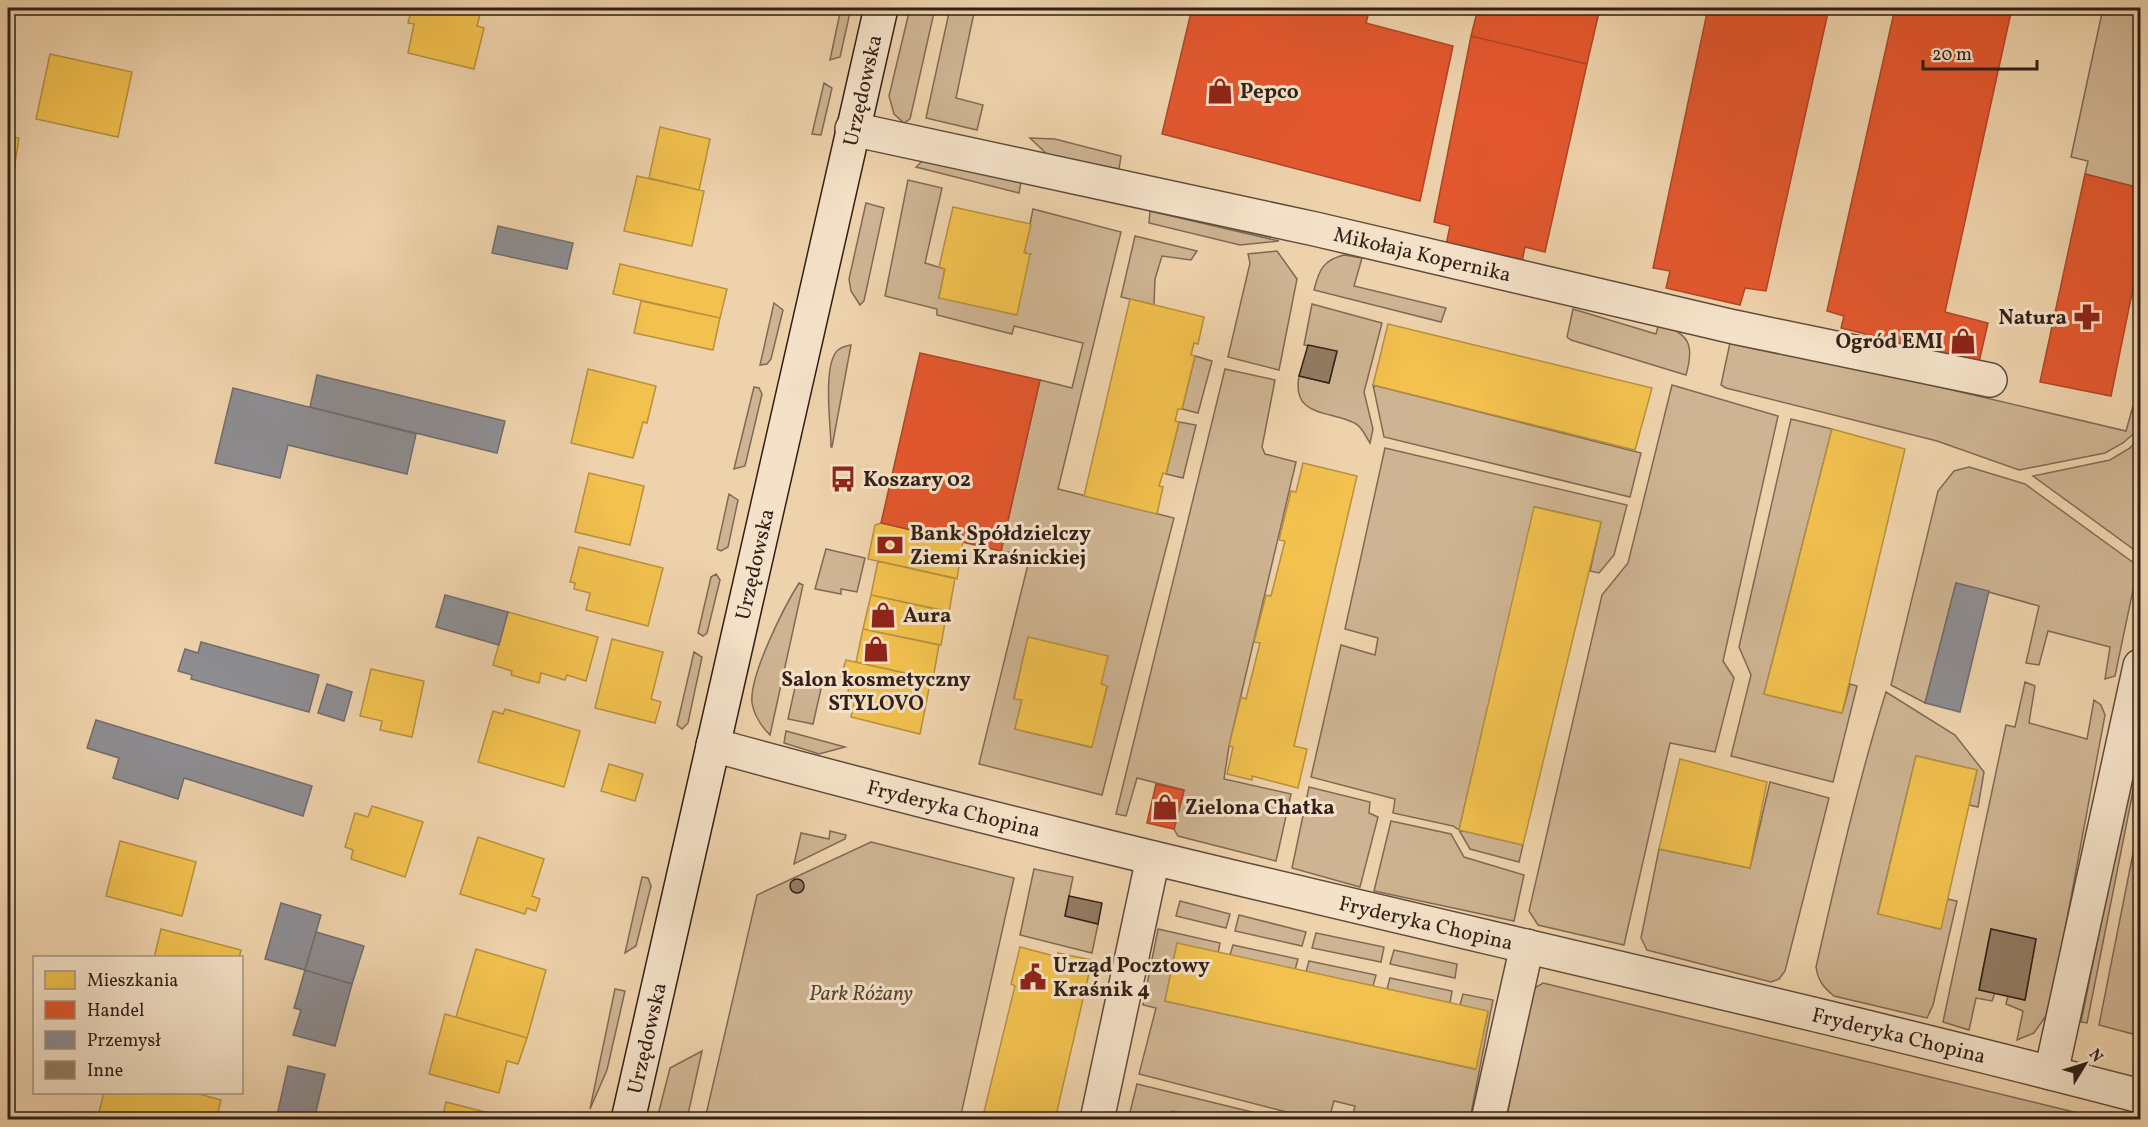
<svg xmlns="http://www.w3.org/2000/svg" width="2148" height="1127" font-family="Vollkorn,serif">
<rect width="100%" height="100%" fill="#eed2ab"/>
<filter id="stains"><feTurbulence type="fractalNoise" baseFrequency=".00333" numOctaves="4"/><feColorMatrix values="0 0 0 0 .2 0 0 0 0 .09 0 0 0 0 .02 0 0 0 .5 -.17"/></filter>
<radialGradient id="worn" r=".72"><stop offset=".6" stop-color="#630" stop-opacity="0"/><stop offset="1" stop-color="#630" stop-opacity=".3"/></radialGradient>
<!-- green -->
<path fill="#ceb492" stroke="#806a55" stroke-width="1.5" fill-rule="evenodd" d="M841,8H851L840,57L830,60Z
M910,8H935L910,119L904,123L894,114L889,96Z
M950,8H975L956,98L983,105L977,130L926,118Z
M2103,8H2140V188L2085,174L2088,161L2071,157Z
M824,83L832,88L821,135L812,134Z
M1030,138L1055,139L1121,156L1119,169L1048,155Z
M923,160L1021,182L1019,193L916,167Z
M908,180L942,188L925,263L945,269L939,298L1030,254L1024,253L1033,209L1121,232L1058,489L1174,518L1102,795L979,764L1030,556L1001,551L1040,380L1072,388L1083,343L1014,326L1012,334L937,315V309L885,296ZM1028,638L1107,687L1091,747L1015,729L1022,700L1014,698Z
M866,203L884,208L864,301L860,305L851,291L849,279Z
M1150,211L1279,241L1240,245L1149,223Z
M1135,236L1197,251L1191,260L1162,256L1155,279L1154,305L1121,297Z
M1277,251L1297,279L1279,370L1228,357L1250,263L1248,254Z
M1344,255L1362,258L1354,286L1446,308L1441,322L1314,290C1319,270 1323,260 1344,255Z
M774,303L783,310L771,359L767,364L760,365Z
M1312,304L1382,323L1364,392L1373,429L1370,443C1366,437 1362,427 1356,424C1333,410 1291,419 1299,376L1329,383L1337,352L1304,345Z
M1573,309L1656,334L1659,323C1689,334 1695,344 1686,375L1571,340L1567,337Z
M1731,338L2126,431L2133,406L2140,408V428L2123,443L2105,453L2019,470L1937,441L1726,388L1721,385Z
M851,345L832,447H831C831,427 822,364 838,350C841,347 846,346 851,345Z
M1195,356L1212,361L1198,413L1182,409Z
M1225,369L1275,380L1262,447L1265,454L1296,462L1229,746L1224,779L1291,794L1276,861L1178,836L1174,829L1184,790L1137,778L1126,816L1116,814Z
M1373,385L1641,453L1630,497L1384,437Z
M1672,385L1778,416L1723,661L1734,678L1715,752L1670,743L1624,945L1538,925L1529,911L1602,595L1628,563Z
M754,387L759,388L762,394L745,466L734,469Z
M1791,419L1832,429L1764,694L1842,713L1850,684L1857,686L1833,782L1731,756L1751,675L1739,647Z
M1179,422L1196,425L1183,478L1166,474Z
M2140,437V554L2033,476L2110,460L2130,448Z
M1385,448L1627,505L1614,555L1599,573L1590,571L1601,522L1535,507L1459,830L1523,845L1519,862L1470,849L1459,830L1453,826L1393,813L1395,799L1311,777L1341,645L1375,655L1378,638L1345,629Z
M1969,467L2025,484L2138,566L2115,676L2105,679L2110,647L2048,631L2039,665L2026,663L2039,606L1956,583L1925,703L1891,685L1938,491L1954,471Z
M729,494L738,500L728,547L721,551L717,549Z
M826,549L865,558L857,592L841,589V594L815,589Z
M716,574L720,580L707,633L703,636L698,633L711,577Z
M799,583L803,585L770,735C762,727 754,715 752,703C749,676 784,607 799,583Z
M694,652L702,657L688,723L682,729L677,725Z
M2025,682L2035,686L2029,723L2087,739L2094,700L2101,705L2105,715L2050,1010L2034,1033L2017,1040L2023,1011L2006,1004L2008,996L2025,1000L2036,939L1991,929L1979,989L1995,993L1992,1001L1976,998L1969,1030L1943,1022L2006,725L2015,727Z
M796,683L821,689L813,724L788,719Z
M1886,692L1955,735L1984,772L1978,807L1969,805L1977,770L1916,756L1878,913L1940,929L1947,899L1957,901L1933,1005L1927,1018L1834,996C1824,988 1818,981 1816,967C1837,875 1858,782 1886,692Z
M2140,730V756L2087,1023L2081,1022Z
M786,731L845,747L819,754L784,743Z
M1770,782L1829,798L1785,971L1779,979L1771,982L1647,950L1641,938L1659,849L1750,868Z
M1309,787L1370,802L1369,813L1378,817L1360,887L1292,868Z
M2140,818V1036L2099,1025Z
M1391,821L1451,834L1464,857L1524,875L1514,921L1374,891Z
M830,831L846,835L845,839L794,864L801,833L829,839Z
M871,842L1014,878L960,1119H705L757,895Z
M1034,869L1073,877L1065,916L1098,924L1092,953L1020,935Z
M642,877L648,878L651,886L636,946L625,953Z
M1180,901L1230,914L1226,928L1176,916Z
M1239,915L1306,932L1302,946L1235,931Z
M1158,929L1220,943L1218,953L1177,944L1165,1001L1475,1069L1488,1012L1460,1005L1463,994L1493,1000L1470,1119H1352L1355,1106L1334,1101L1329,1119H1314L1139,1074L1156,1008L1143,1005Z
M1316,933L1384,947L1381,962L1312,948Z
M1233,945L1298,959L1295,970L1230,955Z
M1394,950L1457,964L1455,978L1390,964Z
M1309,961L1376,975L1373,986L1306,972Z
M1390,978L1452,991L1450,1003L1387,989Z
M1543,983L2103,1119L1506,1120L1533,989Z
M615,989L625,991L607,1070L590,1109Z
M702,1051L687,1119H657L670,1068Z
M1137,1084L1256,1113L1261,1119H1204L1172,1111L1170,1119L1128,1120Z"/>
<!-- homes -->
<path fill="#f2c14e" stroke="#b8903e" stroke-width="1.5" d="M412,8H468L481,11L477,26L484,28L474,69L408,53L414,24L408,23Z
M50,54L132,72L118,137L36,119Z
M660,127L710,139L699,190L649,178Z
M8,136L19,138L12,183L8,182Z
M637,176L704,191L692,246L624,231Z
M953,207L1031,224L1024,253L1030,254L1017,315L939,298L945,269L939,267Z
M620,264L727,289L720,318L613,294Z
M1130,299L1204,317L1198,344L1194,343L1191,355L1195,356L1182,409H1178L1175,421L1179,422L1166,474L1163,473L1159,486L1163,487L1157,514L1084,496Z
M641,301L720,318L713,350L634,333Z
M1388,324L1652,388L1635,450L1373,385Z
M588,369L656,386L647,423L643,422L633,458L571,443Z
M1832,429L1905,449L1842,713L1764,694Z
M1303,463L1357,476L1294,746L1307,749L1298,788L1252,776V780L1227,774L1233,747L1229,746L1241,697L1246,699L1260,643L1254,642L1266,595L1271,596L1285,541L1279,540L1291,491L1296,492Z
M589,473L644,486L630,545L575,532Z
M1534,507L1601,522L1523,845L1459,830Z
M881,523L963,541L957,579L868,559L875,525Z
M579,547L663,568L648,626L586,610L590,593L574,589L575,583L570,582Z
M878,561L955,578L949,612L871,595Z
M871,595L947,611L941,645L863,629Z
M508,612L598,637L586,681L567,675L565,680L541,673L539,683L511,675L512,671L493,665Z
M863,629L939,645L933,679L856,662Z
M1028,637L1108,656L1101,684L1107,686L1092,747L1015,729L1022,700L1014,699Z
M612,639L663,652L651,699L661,702L655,723L595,708Z
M846,660L931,679L920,734L851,717L855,699L847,696L851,679L841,677Z
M371,669L424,681L412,737L380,730L382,721L360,716Z
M505,709L580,731L564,787L478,762L493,711L503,714Z
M1916,756L1977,770L1941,929L1878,914Z
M1680,759L1767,782L1750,868L1659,849Z
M609,764L643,774L635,801L601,791Z
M372,806L423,822L405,877L351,859L353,850L345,847L355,813L368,817Z
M478,837L544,859L532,896L540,899L536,911L527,908L525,914L460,894Z
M120,841L196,862L182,916L106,896Z
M161,929L241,950L239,958H154Z
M1177,943L1488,1011L1476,1069L1165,1001Z
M1020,947L1058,957V953L1092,960L1055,1120H982L1015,986L1011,984Z
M476,949L546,970L527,1038L456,1017Z
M445,1014L527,1038L518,1064L507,1061L499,1093L429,1074Z
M104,1092H192L221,1100L216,1120H97Z
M446,1102L505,1117L504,1120H442Z
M1172,1111L1204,1120H1170Z"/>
<!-- shops -->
<path fill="#e4572e" stroke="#ae4627" stroke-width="1.5" d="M1192,8H1370L1366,23L1453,46L1420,201L1162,134Z
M1478,8H1600L1587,64L1471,36Z
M1708,8H1829L1766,291L1745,288L1740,305L1666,288L1670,271L1653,268Z
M1895,8H2012L1945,312L1988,323L1979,362L1841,328L1844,316L1827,311Z
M1471,36L1587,64L1545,252L1525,247L1522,262L1446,245L1450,226L1434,222Z
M2085,174L2140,188V254L2111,396L2040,382Z
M920,353L1040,380L1001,551L881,523Z
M1156,784L1184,790L1174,829L1147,823Z"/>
<!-- industry -->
<path fill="#8d8d92" stroke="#716c6d" stroke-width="1.5" d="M498,226L573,243L567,269L492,253Z
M317,375L505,421L497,453L310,407Z
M233,388L416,434L407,474L288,445L280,478L215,463Z
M1956,583L1989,591L1960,712L1925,703Z
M445,595L508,612L499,645L436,627Z
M201,642L319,675L309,712L191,679L192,675L178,671L185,649L198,653Z
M327,684L352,692L344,721L318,713Z
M96,720L312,786L303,816L184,778L178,799L113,778L119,758L87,748Z
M281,903L321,915L305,970L265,959Z
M316,932L364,946L352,984L305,970Z
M305,970L352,984L335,1046L293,1035L301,1010L294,1008Z
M288,1066L325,1074L314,1120H276Z"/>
<!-- building -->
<path fill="#937c64" stroke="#311f18" stroke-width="1.5" d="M1308,345L1337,351L1329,383L1299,376Z
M790 886a7 7 0 1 1 14 0a7 7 0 1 1-14 0Z
M1069,896L1102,903L1098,924L1065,916Z
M1991,929L2036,939L2025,1000L1979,990Z"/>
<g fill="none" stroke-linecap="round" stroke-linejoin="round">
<!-- street casing -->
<g stroke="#604c3d" stroke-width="36">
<g id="street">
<path id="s1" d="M852,129L1315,229L1734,327L1990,380"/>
<path id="s2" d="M713,745C1186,875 1666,972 2140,1096"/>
<path d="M2051,1073L2140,666"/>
<path d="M1097,1120L1153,858"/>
<path d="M1488,1120L1527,946"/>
</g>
</g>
<!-- secondary casing -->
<g stroke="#311f18" stroke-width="36">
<g id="secondary">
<path id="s3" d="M628,1120L881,8"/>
</g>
</g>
<!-- street -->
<use href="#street" stroke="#f4e2c8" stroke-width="33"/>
<!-- secondary -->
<use href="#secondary" stroke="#f4e2c8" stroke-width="33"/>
</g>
<!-- icons -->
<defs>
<g id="shop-bare" transform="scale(2.07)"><path d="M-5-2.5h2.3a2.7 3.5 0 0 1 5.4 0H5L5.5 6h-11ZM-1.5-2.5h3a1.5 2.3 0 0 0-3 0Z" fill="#8f2418" stroke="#f4e2c8" stroke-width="2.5" paint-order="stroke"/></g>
<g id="pharmacy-bare" transform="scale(2.07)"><path d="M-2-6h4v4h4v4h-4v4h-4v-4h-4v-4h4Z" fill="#8f2418" stroke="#f4e2c8" stroke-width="2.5" paint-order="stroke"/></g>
<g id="bus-bare" transform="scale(2.07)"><path d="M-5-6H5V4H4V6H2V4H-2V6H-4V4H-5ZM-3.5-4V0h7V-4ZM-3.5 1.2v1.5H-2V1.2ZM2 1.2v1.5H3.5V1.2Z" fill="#8f2418" stroke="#f4e2c8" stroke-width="2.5" paint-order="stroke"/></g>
<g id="bank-bare" transform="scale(2.07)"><path d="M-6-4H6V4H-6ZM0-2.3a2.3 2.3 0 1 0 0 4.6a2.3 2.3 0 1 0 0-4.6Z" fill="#8f2418" stroke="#f4e2c8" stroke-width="2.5" paint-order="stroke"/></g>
<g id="civic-bare" transform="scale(2.07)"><path d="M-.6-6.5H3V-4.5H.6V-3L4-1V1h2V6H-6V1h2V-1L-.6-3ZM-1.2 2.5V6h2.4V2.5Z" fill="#8f2418" stroke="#f4e2c8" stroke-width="2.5" paint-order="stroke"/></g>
</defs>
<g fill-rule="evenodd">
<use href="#shop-bare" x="1220" y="91"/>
<use href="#pharmacy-bare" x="2087" y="317"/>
<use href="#shop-bare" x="1963" y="341"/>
<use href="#bus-bare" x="843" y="479"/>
<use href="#bank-bare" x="890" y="545"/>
<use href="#shop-bare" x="883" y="615"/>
<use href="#shop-bare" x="876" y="649"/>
<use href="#shop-bare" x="1165" y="807"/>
<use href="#civic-bare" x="1033" y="977"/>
</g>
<g text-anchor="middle" stroke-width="6" stroke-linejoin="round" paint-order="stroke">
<!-- street labels -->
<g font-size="21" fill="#311f18" stroke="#f4e2c8">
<text dy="7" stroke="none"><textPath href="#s3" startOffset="1056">Urzędowska</textPath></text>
<text dy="7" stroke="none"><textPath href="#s1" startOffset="584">Mikołaja Kopernika</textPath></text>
<text dy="7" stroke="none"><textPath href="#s3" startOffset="570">Urzędowska</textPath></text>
<text dy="7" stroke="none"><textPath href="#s2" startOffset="249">Fryderyka Chopina</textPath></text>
<text dy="7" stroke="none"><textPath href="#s2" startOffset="735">Fryderyka Chopina</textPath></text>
<text dy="7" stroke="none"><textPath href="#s2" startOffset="1221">Fryderyka Chopina</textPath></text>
<text dy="7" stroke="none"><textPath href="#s3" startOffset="84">Urzędowska</textPath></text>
</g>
<!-- poi labels -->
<g font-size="21" font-weight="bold" fill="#311f18" stroke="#f4e2c8" text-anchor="start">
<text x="1240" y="98">Pepco</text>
<text x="2067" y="324" text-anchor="end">Natura</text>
<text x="1943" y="348" text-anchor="end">Ogród EMI</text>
<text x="863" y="486">Koszary 02</text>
<text x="910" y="540">Bank Spółdzielczy<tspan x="910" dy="24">Ziemi Kraśnickiej</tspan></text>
<text x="903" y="622">Aura</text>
<text x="876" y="686" text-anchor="middle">Salon kosmetyczny<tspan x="876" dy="24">STYLOVO</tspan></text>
<text x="1185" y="814">Zielona Chatka</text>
<text x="1053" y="972">Urząd Pocztowy<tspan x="1053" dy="24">Kraśnik 4</tspan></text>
</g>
<!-- park labels -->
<g font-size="21" font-style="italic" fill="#584436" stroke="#f4e2c8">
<text x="861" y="1000">Park Różany</text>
</g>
</g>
<!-- margin -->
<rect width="2148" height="1127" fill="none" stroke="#eed2ab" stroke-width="30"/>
<rect x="9" y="9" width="2130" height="1109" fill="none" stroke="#311f18" stroke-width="3"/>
<rect x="15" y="15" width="2118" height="1097" fill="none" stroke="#311f18" stroke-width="1.5"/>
<!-- legend -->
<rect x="33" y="956" width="210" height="138" fill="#f4e2c8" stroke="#a69482" stroke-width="1.5"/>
<rect x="45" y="971" width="30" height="18" fill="#f2c14e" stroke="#a69482" stroke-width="1.5"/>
<text x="87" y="986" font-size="18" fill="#311f18">Mieszkania</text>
<rect x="45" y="1001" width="30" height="18" fill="#e4572e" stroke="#a69482" stroke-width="1.5"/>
<text x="87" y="1016" font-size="18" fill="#311f18">Handel</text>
<rect x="45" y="1031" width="30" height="18" fill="#8d8d92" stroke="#a69482" stroke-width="1.5"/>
<text x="87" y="1046" font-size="18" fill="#311f18">Przemysł</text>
<rect x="45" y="1061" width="30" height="18" fill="#937c64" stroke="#a69482" stroke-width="1.5"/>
<text x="87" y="1076" font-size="18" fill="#311f18">Inne</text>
<!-- north arrow -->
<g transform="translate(2085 1064) rotate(52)" stroke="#f4e2c8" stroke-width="4.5" paint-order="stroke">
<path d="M0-4.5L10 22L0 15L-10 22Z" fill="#311f18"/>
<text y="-9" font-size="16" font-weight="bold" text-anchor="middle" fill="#311f18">N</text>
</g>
<!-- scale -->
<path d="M1923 60v9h114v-9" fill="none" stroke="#311f18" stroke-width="3"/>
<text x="1932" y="60" font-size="18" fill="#311f18" stroke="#f4e2c8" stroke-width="4.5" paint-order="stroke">20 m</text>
<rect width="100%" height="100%" filter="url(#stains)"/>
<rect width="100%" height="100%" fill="url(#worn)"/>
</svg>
